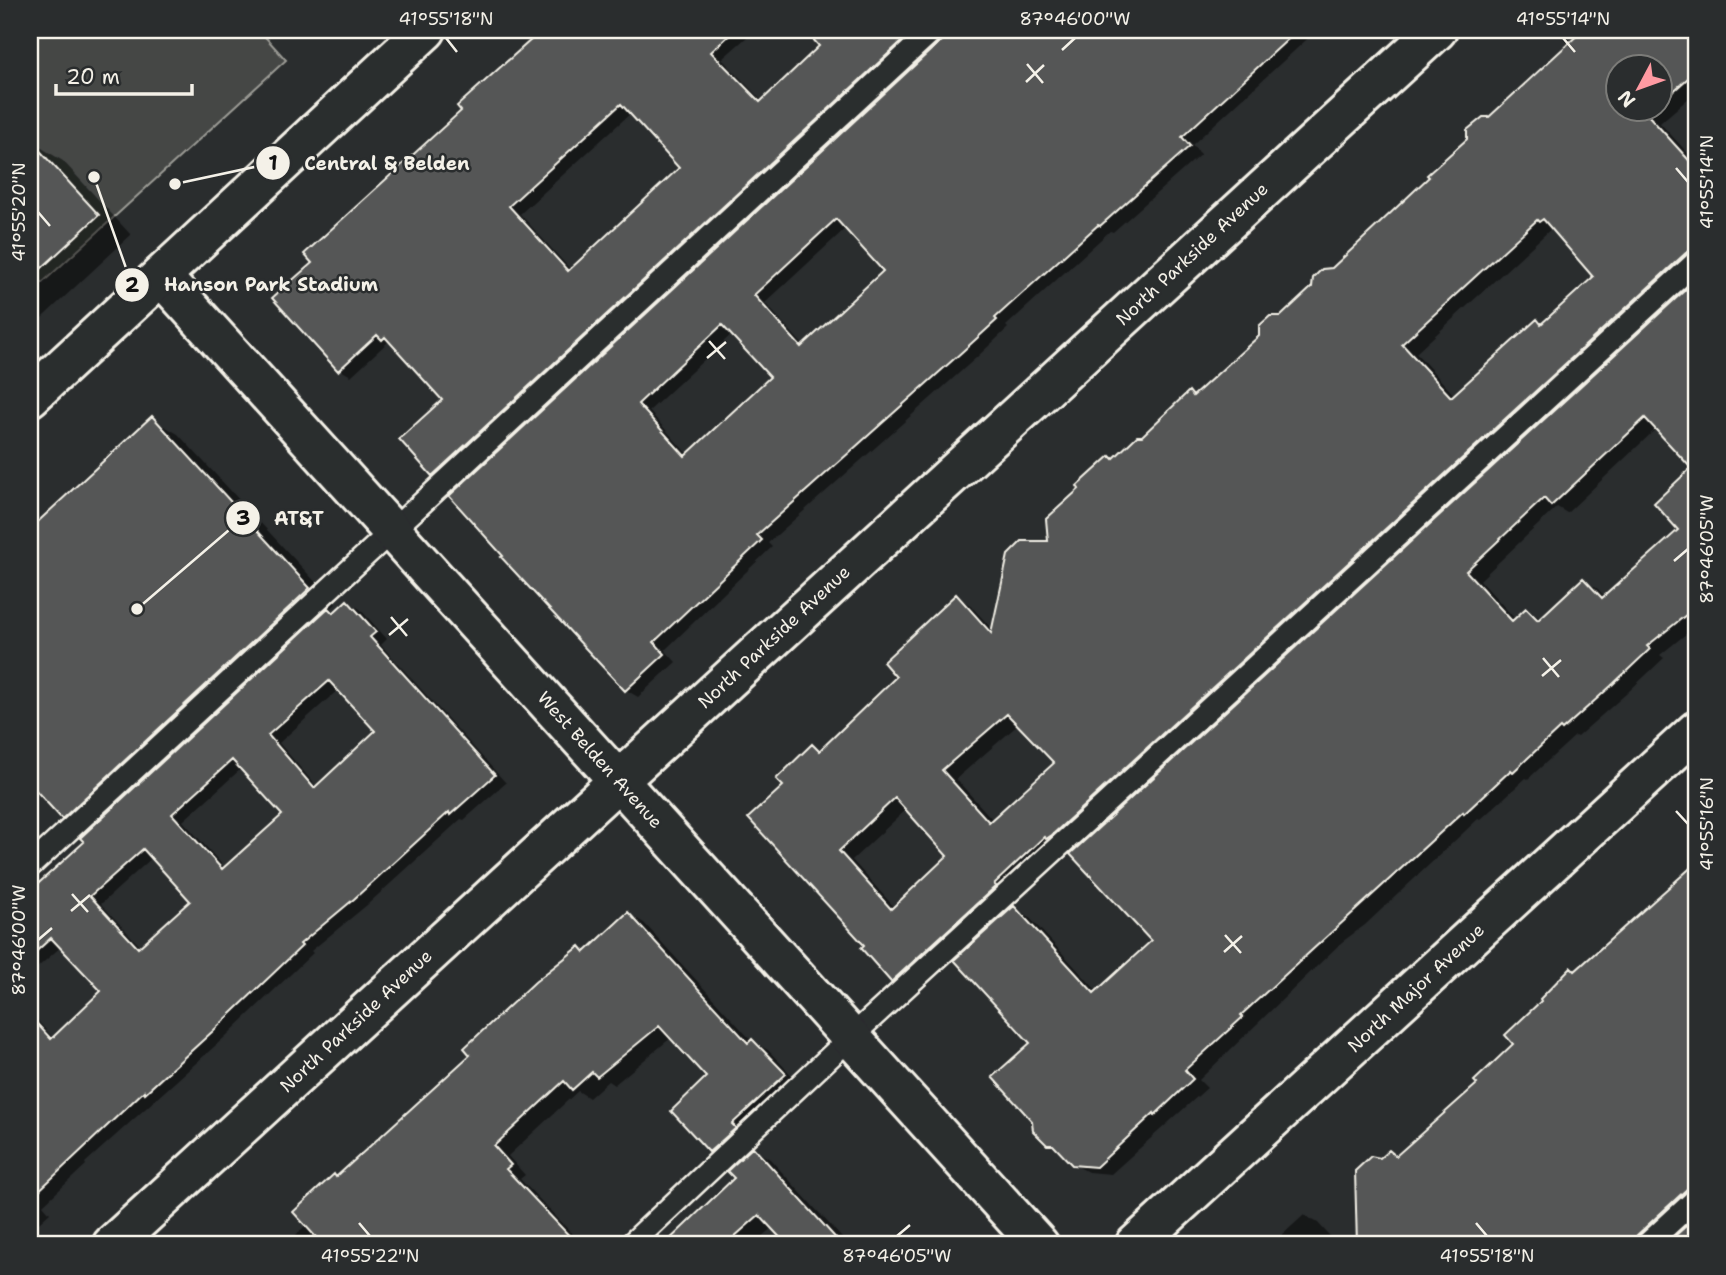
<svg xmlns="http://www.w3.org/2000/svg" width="1726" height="1275" font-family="'Shantell Sans',sans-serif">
<rect width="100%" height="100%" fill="#2a2d2e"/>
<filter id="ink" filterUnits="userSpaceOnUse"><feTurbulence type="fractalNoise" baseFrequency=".0143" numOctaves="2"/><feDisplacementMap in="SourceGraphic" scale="14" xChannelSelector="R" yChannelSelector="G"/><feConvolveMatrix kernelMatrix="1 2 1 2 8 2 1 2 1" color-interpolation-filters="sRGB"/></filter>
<g filter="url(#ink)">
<!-- green -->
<path fill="#444645" stroke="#9c9c96" stroke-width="2" d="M30,30H259L286,60L30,294Z"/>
<!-- shadow -->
<path fill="#0007" fill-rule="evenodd" d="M545,30H755L722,59L763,102L822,46L807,30H933L445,482L433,475L445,400L395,346L388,342L351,376L339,369L314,263L464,111L460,107ZM631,113L681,168L571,270L520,214Z
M947,30H1075L1104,62L1139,30H1317L1192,145L1201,154L1113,232L1110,231L1006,326L1008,328L976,358L768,543L772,547L665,650L676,662L638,697L626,690L504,557L943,41L948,33ZM846,228L886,271L804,346L765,303ZM732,334L772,377L689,456L649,411Z
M1578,30H1696V92L1660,123L1696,162V265L907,989L892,981L863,949L867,945L785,786L813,746L821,751L899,677L956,596L970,605L993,630L1050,543L1114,460L1189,394L1195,397L1281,318L1581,33ZM1618,66H1660V108H1618ZM1552,228L1596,278L1543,325L1537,321L1455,396L1416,353ZM1019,724L1056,763L993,820L956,779ZM907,809L950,856L895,908L852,860Z
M30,141L63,161L131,235L30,329Z
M1696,282V626L1660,655L1664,658L1626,694L1577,737L1575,736L1528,779L1526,778L1480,820L1478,819L1365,925L1342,942L1199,1080L1207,1088L1111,1174L1088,1172L1073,1164L1063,1153L1048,1144L1014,908L1028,916L1098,992L1153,942L1072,854ZM1657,428L1694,468L1681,530L1605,597L1598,589L1584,580L1542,619L1527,610L1516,620L1480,580L1557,507L1567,513Z
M152,419L178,434L336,604L329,610L334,613L348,602L360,609L387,639L381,645L506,783L464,820L461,819L367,905L311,951L313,953L225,1037L85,1163L86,1165L43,1205L50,1213L30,1231V1012L54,1039L103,991L62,946L30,974V894L86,842L89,832L63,817L30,781V531ZM339,689L377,731L317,787L279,743ZM242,768L285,815L225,868L183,821ZM153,857L192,901L141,947L101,904Z
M1696,863V1006L1693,1009L1696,1013V1201L1650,1245H1359L1356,1172L1381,1160L1390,1152L1398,1157L1480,1084L1576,972Z
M629,914L644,923L752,1041L768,1050L800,1084L726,1160L710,1151L673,1111L709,1077L672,1037L614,1085L608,1081L589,1098L578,1091L508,1156L525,1175L520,1179L583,1245H509L483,1216L451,1245H286L306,1225L337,1178L473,1055L580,948L587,952Z
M753,1149L770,1159L842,1238L854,1245H792L774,1226L752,1245H695L682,1231L736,1179Z
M1304,1215L1318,1223L1338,1245H1271Z"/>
<!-- building -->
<path fill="#555756" stroke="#f4f1e8" stroke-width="2" fill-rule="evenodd" d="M542,30H735L711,52L760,102L819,46L805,30H914L432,476L399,439L442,400L385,337L382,340L377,335L338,371L272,298L312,263L304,254L461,111L457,106ZM621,104L679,168L568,271L509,206Z
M946,30H1298L1182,137L1190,146L1100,226L1098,225L995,318L997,320L963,351L757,535L762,540L654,642L665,654L625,691L501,557L503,556L449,496L942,40ZM836,219L883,271L801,347L754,295ZM722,325L770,377L685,456L638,404Z
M1583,30H1696V71L1660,103V66H1618V108H1653L1647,114L1696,168V249L1687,252L1052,835L1046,839L1044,837L994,884L996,886L891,982L861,948L864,945L748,818L783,786L776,779L812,744L819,751L896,677L883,662L956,594L991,633L1008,555L1022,541H1048L1046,519L1079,489L1077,486L1110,456L1113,459L1137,436H1142L1189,391L1193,396L1259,336V326L1270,316H1281L1312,287L1313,278L1322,269L1332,268L1429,177L1427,175L1467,139V130L1483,117H1489ZM1543,219L1593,277L1541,324L1537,319L1451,397L1402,344L1537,220L1539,222ZM1007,714L1054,763L989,822L942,770ZM895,798L947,856L891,909L839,851Z
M30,140L99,215L30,279Z
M1696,280V607L1647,646L1650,649L1611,686L1562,730L1560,728L1513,772L1511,770L1464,814L1463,812L1241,1015L1243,1017L1185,1070L1193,1079L1155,1115L1154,1113L1096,1167L1072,1165L1053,1145H1047L1033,1131L1032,1121L992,1077L1030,1043L954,960L1014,906L1094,993L1151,941L1070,854ZM1645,418L1691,468L1654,503L1678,530L1602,598L1583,578L1538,620L1526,608L1512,621L1466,571L1544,498L1551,506Z
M152,416L310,588L62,819L30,784V529Z
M347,600L376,632L370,637L495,775L450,815L449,812L354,899L300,944L302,946L213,1031L145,1093L144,1091L30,1199V1016L51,1039L101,991L51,938L30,957V891L84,842L80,838L328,608L333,613ZM329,681L375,731L314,788L268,735ZM232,760L282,815L222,869L172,814ZM143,849L190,901L138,948L90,896Z
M1696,863V1186L1687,1189L1637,1235L1633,1245H1357L1355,1171L1371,1156L1380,1158L1389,1150L1396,1156L1477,1084L1474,1081L1513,1044L1505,1035L1541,1001L1540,999L1571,967L1575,971Z
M628,912L748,1043L752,1039L786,1074L732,1124L736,1128L709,1152L671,1111L706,1077L659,1026L597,1077L592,1072L572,1090L564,1081L494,1146L511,1165L506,1169L578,1245H323L293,1212L334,1174L336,1177L470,1055L464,1048L535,982L580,946L585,952Z
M753,1147L842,1245H787L759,1215L725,1245H664L734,1178L727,1171Z
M1696,1217V1245H1665Z"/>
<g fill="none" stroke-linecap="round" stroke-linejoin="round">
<!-- lane casing -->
<g stroke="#f4f1e8" stroke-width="26">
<path id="lane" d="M30,866L933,30
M630,1245L851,1037L1696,262
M1646,1245L1696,1199"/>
</g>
<!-- street casing -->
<g stroke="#f4f1e8" stroke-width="44">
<path id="street" d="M161,276L1039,1245
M112,1245L1437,30
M1135,1245L1696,731"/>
</g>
<!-- secondary casing -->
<g stroke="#f4f1e8" stroke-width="44">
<path id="secondary" d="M30,397L426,30"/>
</g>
<!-- lane -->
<use href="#lane" stroke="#2a2d2e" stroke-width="21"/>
<!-- street -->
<use href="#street" stroke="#2a2d2e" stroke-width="38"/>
<!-- secondary -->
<use href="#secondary" stroke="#2a2d2e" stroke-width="38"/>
</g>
</g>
<!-- ticks -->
<path fill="none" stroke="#f4f1e8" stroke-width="2.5" d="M446,38L457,52M1563,38L1575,52M1062,50L1075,38M1027,64L1043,83M1026,82L1044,65M1676,168L1688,182M38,212L50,226M709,341L725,359M707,358L726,342M1674,561L1688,549M391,617L407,636M389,635L408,619M1543,658L1559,677M1542,676L1561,660M1676,811L1688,824M72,894L88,912M71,911L90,895M1225,935L1241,953M38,940L52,928M1224,952L1242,936M359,1223L370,1236M1476,1223L1487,1236M897,1236L910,1225"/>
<g text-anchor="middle" stroke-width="5" stroke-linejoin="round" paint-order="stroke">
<!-- street labels -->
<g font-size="18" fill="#f4f1e8" stroke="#2a2d2e">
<text transform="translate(1192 254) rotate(-43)" y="6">North Parkside Avenue</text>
<text transform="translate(774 637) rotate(-43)" y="6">North Parkside Avenue</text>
<text transform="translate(600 760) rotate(48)" y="6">West Belden Avenue</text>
<text transform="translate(1416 988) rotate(-43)" y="6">North Major Avenue</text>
<text transform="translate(356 1021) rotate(-43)" y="6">North Parkside Avenue</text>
</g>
</g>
<!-- callouts -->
<path fill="none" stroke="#f4f1e8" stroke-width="2.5" d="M175 184L273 163M94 177L132 285M137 609L243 518"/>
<g fill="#f4f1e8" stroke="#2a2d2e" stroke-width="2.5">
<circle cx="175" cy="184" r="7"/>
<circle cx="94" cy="177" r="7"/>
<circle cx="137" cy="609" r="7"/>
<circle cx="273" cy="163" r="18"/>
<circle cx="132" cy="285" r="18"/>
<circle cx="243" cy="518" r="18"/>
</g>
<g font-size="21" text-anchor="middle" font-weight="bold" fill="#111">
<text x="273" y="170">1</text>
<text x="132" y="292">2</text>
<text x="243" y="525">3</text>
</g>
<g font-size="19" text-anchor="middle" font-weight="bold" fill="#f4f1e8" stroke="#2a2d2e" stroke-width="5" stroke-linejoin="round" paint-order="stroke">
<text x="387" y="170">Central &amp; Belden</text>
<text x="271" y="291">Hanson Park Stadium</text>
<text x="299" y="525">AT&amp;T</text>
</g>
<!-- margin -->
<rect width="1726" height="1275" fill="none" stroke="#2a2d2e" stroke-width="77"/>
<!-- north arrow -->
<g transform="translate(1639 88) rotate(229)"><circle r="33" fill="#2a2d2e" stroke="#7b7b78" stroke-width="2"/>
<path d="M0-5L12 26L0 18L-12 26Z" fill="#ff9aa2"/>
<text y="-10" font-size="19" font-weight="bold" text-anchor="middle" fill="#f4f1e8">N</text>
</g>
<!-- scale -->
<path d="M56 84v10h136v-10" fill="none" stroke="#f4f1e8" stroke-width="3.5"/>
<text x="66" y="84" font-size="21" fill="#f4f1e8" stroke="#2a2d2e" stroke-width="5" paint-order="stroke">20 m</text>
<rect x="38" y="38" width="1650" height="1198" fill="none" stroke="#f4f1e8" stroke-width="2.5"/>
<g font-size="18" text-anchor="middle" fill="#f4f1e8">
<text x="446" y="25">41°55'18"N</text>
<text x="1075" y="25">87°46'00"W</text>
<text x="1563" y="25">41°55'14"N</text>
<text transform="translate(1707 182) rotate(-90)" y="6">41°55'14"N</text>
<text transform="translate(19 212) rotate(-90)" y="6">41°55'20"N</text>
<text transform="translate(1707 549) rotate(-90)" y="6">87°46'05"W</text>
<text transform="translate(1707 824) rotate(-90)" y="6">41°55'16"N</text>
<text transform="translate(19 940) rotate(-90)" y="6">87°46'00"W</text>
<text x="370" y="1262">41°55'22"N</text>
<text x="897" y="1262">87°46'05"W</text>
<text x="1487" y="1262">41°55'18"N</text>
</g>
</svg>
